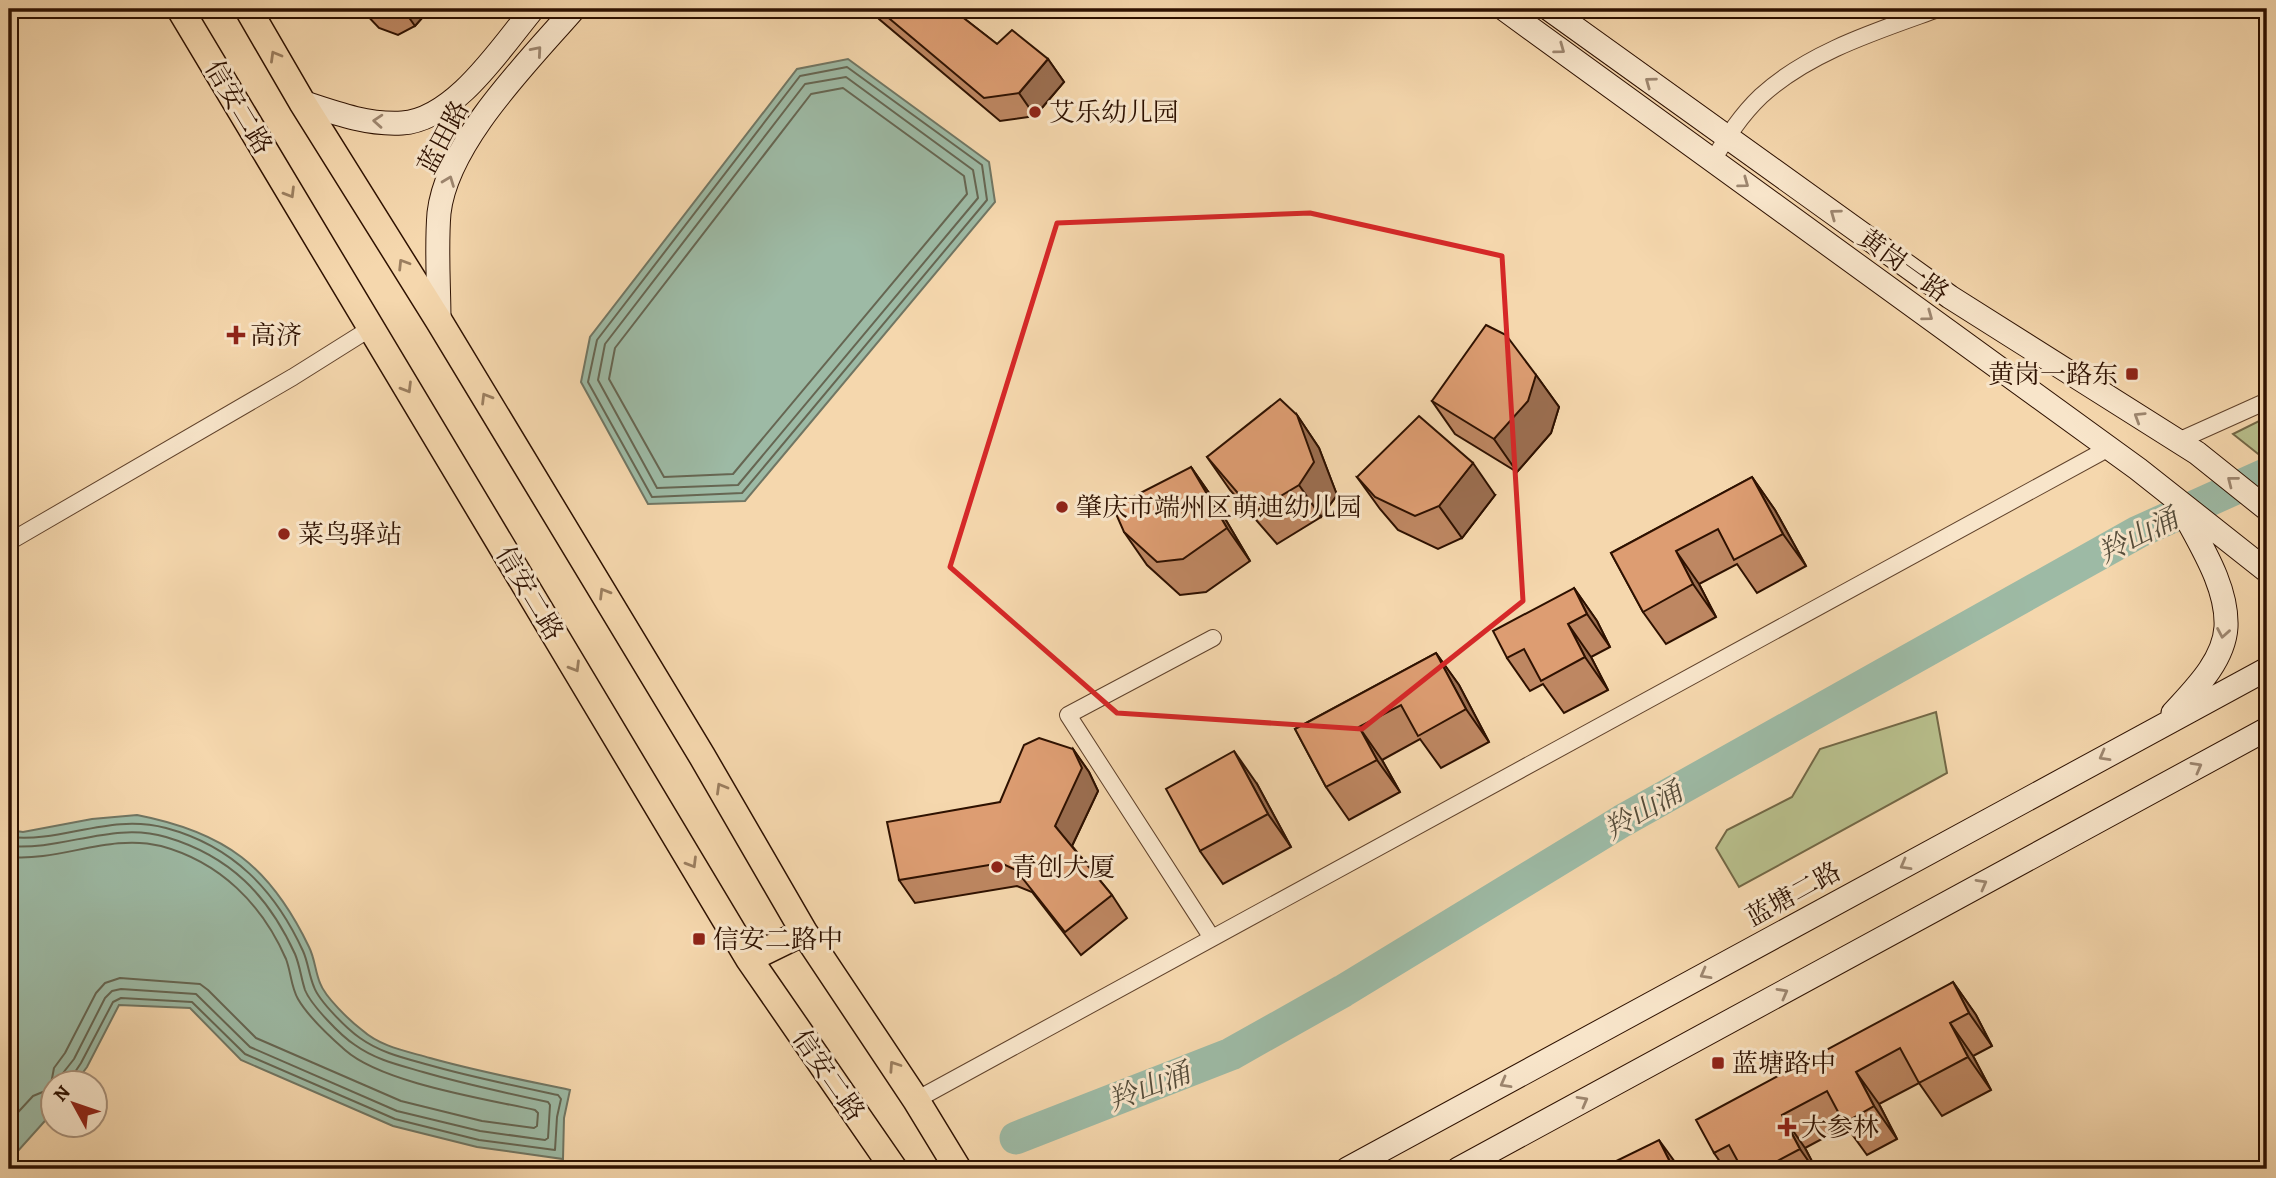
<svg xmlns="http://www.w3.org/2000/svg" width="2276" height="1178" font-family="Alegreya,'Noto Serif SC',serif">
<rect width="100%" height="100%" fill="#f5d7ad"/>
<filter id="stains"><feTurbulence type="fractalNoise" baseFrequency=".00286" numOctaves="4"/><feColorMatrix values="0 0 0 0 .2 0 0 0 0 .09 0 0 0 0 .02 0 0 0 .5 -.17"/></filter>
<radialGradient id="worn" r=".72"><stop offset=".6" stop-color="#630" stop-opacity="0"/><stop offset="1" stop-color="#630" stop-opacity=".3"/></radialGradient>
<!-- green -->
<path fill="#b8bf8c" stroke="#736846" stroke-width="2" d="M2267,417V461L2233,434Z
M1936,712L1947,773L1739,887L1716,848L1727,830L1792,797L1820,749Z"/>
<!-- water -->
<path fill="#9dbaa5" stroke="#717663" stroke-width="2" d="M848,59L989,162L995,202L745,501L648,504L581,382L590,337L797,69Z
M137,815C225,832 270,866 309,947C315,959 315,971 320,983C325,997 350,1021 362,1030C381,1047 406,1051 430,1058C476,1071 523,1080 570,1090L564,1118L563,1159L477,1147L393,1126L241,1060L190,1008L119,1005L87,1067L75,1083L52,1084V1113L9,1161V830L23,832L92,819Z"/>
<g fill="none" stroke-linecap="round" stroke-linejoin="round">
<!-- shore -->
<path stroke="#666652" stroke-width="2" d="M847,67L982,165L987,200L742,493L652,497L588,382L597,340L800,76Z
M846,77L973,170L978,198L738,485L657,488L598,380L605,344L805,84Z
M843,88L964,176L967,194L733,474L664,477L609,379L615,348L811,94Z
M9,837C63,843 109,813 166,828C233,846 275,890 303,951C308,962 309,975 314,987C319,1001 347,1029 360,1038C381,1053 404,1058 429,1065C471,1077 515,1086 558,1095L561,1099L557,1117L555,1150L479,1140L395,1119L245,1054L192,1002L121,998L113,1002L81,1063L71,1078L70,1084
M9,846C62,851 113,821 166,837C230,856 268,895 295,954C300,966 301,978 305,990C311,1005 341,1036 355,1045C376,1060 399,1065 423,1072C464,1084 506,1093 548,1102L550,1105L548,1138L545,1140L480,1131L397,1111L250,1047L196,994L121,989L112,991L105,998L74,1059L63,1073L61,1084
M9,857C60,862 109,833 161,846C220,862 262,904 286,959C291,972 291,987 298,999C309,1018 329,1036 345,1050C382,1083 486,1099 535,1110L538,1113L537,1126L534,1128L482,1121L401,1101L256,1038L208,990L200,984L120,978L105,983L96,993L65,1053L54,1068L50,1089L33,1096L9,1122"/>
<!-- river -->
<path stroke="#9dbaa5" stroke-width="33" d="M1016,1138L1231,1054L1343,991L1622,821L2138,532L2267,474"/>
<!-- street casing -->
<g stroke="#60422b" stroke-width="18">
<path id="street" d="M1713,160C1727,137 1741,115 1761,96C1809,52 1877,31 1938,9
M2178,441L2267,401
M9,542L293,377L371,328
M1212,938L1068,715L1213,638
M916,1100L2109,448"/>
</g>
<!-- secondary casing -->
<g stroke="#2e1100" stroke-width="25">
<path id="secondary" d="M1504,9L2138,469L2267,571
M1549,9L1950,297L2197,453L2267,509
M302,102C335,113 367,125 402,123C455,120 502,46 533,9
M439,321C439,286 436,249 439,213C447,142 528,62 574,9
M2173,713C2194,690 2224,661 2226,627C2228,586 2199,543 2181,508
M1347,1169L2267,669
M1458,1169L2267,729"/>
</g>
<!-- primary casing -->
<g stroke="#2e1100" stroke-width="29">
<path id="primary" d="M180,9L749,959L894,1169
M248,9L302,102L439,321L702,756L804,932L916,1100L958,1169
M749,959L804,932"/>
</g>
<!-- street -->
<use href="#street" stroke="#f8e5ca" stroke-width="16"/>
<!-- secondary -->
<use href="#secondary" stroke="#f8e5ca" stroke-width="23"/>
<!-- primary -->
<use href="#primary" stroke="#f5d7ad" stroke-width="26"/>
</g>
<!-- wall -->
<path fill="#be8762" stroke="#2e1100" stroke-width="2" d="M361,9H430L415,26L398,35L379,28Z
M872,9H952L997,44L1048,59L1064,82L1035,116L1000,121L879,19Z
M1536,375L1559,407L1551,433L1517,472L1455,434L1432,401Z
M1297,415L1319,448L1337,495L1321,517L1277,544L1230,490L1207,457Z
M1191,467L1214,500L1250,561L1206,592L1180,595L1147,565L1124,532Z
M1357,477L1495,495L1462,538L1438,549L1398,530L1380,509Z
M1752,477L1775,510L1806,566L1757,593L1737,564L1699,584L1716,617L1666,644L1643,612L1611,553Z
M1574,588L1597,621L1610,647L1591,657L1608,690L1564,713L1543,684L1530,691L1507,658Z
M1436,653L1459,685L1489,742L1441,768L1420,739L1382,760L1400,792L1349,820L1326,787L1295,729Z
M1073,749L1089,772L1098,791L1072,846L1112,895L1127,918L1081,955L1032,892L1017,886L915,903L899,880L1000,802Z
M1257,784L1291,847L1223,884L1200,851Z
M1953,982L1976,1015L1992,1046L1973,1056L1991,1090L1942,1116L1919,1083L1879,1104L1897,1139L1867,1155L1846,1126L1805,1148L1816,1169H1725L1714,1153Z"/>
<!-- shaded-wall -->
<path fill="#9b6e50" stroke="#2e1100" stroke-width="2" d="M403,9H430L415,26Z
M1048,59L1064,82L1035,116L1019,93Z
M1536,375L1559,407L1551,433L1517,472L1494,439Z
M1297,415L1319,448L1337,495L1321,517L1299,485Z
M1473,463L1495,495L1462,538L1439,506Z
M1191,467L1214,500L1250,561L1227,528Z
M1752,477L1775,510L1806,566L1783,534Z
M1676,551L1699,584L1716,617L1693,584Z
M1574,588L1597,621L1610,647L1587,614Z
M1568,624L1591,657L1608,690L1585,657Z
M1436,653L1459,685L1489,742L1466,709Z
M1359,727L1382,760L1400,792L1377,760Z
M1073,749L1089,772L1098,791L1071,848L1055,826Z
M1234,751L1257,784L1291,847L1268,814Z
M1953,982L1976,1015L1992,1046L1969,1013Z
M1950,1023L1973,1056L1991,1090L1968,1057Z
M1856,1072L1879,1104L1897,1139L1874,1106Z
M1782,1115L1805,1148L1816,1169H1814L1800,1149Z
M1659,1140L1680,1169L1673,1168Z"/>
<!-- building -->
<path fill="#dd9d72" stroke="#2e1100" stroke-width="2" d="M372,9H389L382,12Z
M878,9H952L997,44L1012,30L1048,59L1019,93L984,98Z
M1486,325L1506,335L1536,375L1528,401L1494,439L1432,401Z
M1280,399L1297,415L1314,462L1299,485L1254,512L1207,457Z
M1419,416L1473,463L1439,506L1415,516L1375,497L1357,477Z
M1191,467L1227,528L1183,559L1157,562L1124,532L1113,507Z
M1752,477L1783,534L1734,560L1718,529L1676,551L1693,584L1643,612L1611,553Z
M1574,588L1587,614L1568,624L1585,657L1541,681L1524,649L1507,658L1493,631Z
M1436,653L1466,709L1418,736L1401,705L1359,727L1377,760L1326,787L1295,729Z
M1039,738L1073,749L1082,768L1055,826L1112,895L1065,932L1016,870L1001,863L899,880L887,822L1000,802L1024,745Z
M1234,751L1268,814L1200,851L1166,789Z
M1953,982L1969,1013L1950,1023L1968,1057L1919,1083L1900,1048L1856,1072L1874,1106L1844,1123L1827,1091L1782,1115L1800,1149L1762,1169H1742L1729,1145L1714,1153L1696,1120Z
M1659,1140L1673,1168L1671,1169H1600Z"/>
<!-- one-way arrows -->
<defs><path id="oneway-chevron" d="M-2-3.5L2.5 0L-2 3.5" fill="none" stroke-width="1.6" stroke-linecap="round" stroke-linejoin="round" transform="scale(1.75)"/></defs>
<g stroke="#9d866f">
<use href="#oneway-chevron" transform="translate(1560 49) rotate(36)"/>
<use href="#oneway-chevron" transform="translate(537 51) rotate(-49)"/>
<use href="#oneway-chevron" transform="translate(1650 82) rotate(-144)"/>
<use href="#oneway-chevron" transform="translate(378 121) rotate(-176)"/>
<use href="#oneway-chevron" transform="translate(449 181) rotate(-69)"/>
<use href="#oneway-chevron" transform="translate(1744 183) rotate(36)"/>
<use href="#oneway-chevron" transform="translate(1835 214) rotate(-144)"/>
<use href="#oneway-chevron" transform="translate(1928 316) rotate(36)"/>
<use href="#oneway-chevron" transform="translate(2139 417) rotate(-148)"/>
<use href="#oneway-chevron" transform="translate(2232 481) rotate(-142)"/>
<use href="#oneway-chevron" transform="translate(2223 633) rotate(100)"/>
<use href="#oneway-chevron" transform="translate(2104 756) rotate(151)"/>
<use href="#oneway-chevron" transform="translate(2197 767) rotate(-29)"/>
<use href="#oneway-chevron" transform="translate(1905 865) rotate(151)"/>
<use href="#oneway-chevron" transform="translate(1982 884) rotate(-29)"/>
<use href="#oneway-chevron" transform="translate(1705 974) rotate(151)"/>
<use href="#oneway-chevron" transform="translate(1783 993) rotate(-29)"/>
<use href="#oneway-chevron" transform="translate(1505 1083) rotate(151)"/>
<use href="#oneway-chevron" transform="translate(1583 1101) rotate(-29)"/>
</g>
<g stroke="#9b7e5f">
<use href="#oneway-chevron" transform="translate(275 56) rotate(-120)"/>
<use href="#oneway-chevron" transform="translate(290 193) rotate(59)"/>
<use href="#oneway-chevron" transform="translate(403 264) rotate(-122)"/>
<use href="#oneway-chevron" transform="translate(407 388) rotate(59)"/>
<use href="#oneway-chevron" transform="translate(486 398) rotate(-121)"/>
<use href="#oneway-chevron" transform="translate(604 593) rotate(-121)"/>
<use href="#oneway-chevron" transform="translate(575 667) rotate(59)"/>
<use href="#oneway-chevron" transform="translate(721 788) rotate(-120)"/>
<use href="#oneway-chevron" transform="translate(692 863) rotate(59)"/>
<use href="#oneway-chevron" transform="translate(894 1066) rotate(-124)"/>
</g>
<!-- marked area -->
<path fill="none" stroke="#d62828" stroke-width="5" stroke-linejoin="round" d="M1310,213L1502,256L1523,601L1362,729L1117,713L950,567L1057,223Z"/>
<!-- markers -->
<g fill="#8f2418" stroke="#f8e5ca" stroke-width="2.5">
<circle cx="1035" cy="112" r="7"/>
<path d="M232.5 324.5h7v7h7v7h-7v7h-7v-7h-7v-7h7z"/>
<rect x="2125" y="367" width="14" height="14" rx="3.5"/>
<circle cx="1062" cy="507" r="7"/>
<circle cx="284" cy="534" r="7"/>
<circle cx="997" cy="867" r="7"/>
<rect x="692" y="932" width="14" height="14" rx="3.5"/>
<rect x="1711" y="1056" width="14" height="14" rx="3.5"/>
<path d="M1783.5 1116.5h7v7h7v7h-7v7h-7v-7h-7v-7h7z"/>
</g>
<g text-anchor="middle" stroke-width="6" stroke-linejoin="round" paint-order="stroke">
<!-- street labels -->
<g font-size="26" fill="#2e1100" stroke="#f8e5ca">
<text transform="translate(239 107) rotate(59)" y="9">信安二路</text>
<text transform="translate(443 137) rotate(-62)" y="9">蓝田路</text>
<text transform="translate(1904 265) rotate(36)" y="9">黄岗一路</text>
<text transform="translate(530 593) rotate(59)" y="9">信安二路</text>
<text transform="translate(1793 894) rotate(-29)" y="9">蓝塘二路</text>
<text transform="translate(829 1075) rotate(55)" y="9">信安二路</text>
</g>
<!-- poi labels -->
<g font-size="26" fill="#2e1100" stroke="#f8e5ca" text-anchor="start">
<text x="1049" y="121">艾乐幼儿园</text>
<text x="250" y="344">高济</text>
<text x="2118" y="383" text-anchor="end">黄岗一路东</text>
<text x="1076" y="516">肇庆市端州区萌迪幼儿园</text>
<text x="298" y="543">菜鸟驿站</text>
<text x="1011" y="876">青创大厦</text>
<text x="713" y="948">信安二路中</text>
<text x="1732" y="1072">蓝塘路中</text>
<text x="1801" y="1136">大参林</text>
</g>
<!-- water labels -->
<g font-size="28" font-style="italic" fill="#554c3a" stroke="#f8e5ca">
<text transform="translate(2138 535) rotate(-27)" y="10">羚山涌</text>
<text transform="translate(1643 810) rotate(-30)" y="10">羚山涌</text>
<text transform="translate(1149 1086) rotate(-21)" y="10">羚山涌</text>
</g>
</g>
<!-- margin -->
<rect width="2276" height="1178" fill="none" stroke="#f5d7ad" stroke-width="35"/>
<rect x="10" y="10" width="2255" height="1157" fill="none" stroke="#2e1100" stroke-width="3.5"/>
<rect x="18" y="18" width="2241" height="1143" fill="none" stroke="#2e1100" stroke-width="2"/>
<!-- north arrow -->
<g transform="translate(74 1104) rotate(310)"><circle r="33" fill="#f8e5ca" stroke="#a79079" stroke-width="2"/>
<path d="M0-5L12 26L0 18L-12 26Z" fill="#8f2418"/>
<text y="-10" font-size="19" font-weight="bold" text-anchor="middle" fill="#2e1100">N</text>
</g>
<rect width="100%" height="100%" filter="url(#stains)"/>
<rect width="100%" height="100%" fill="url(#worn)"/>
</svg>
